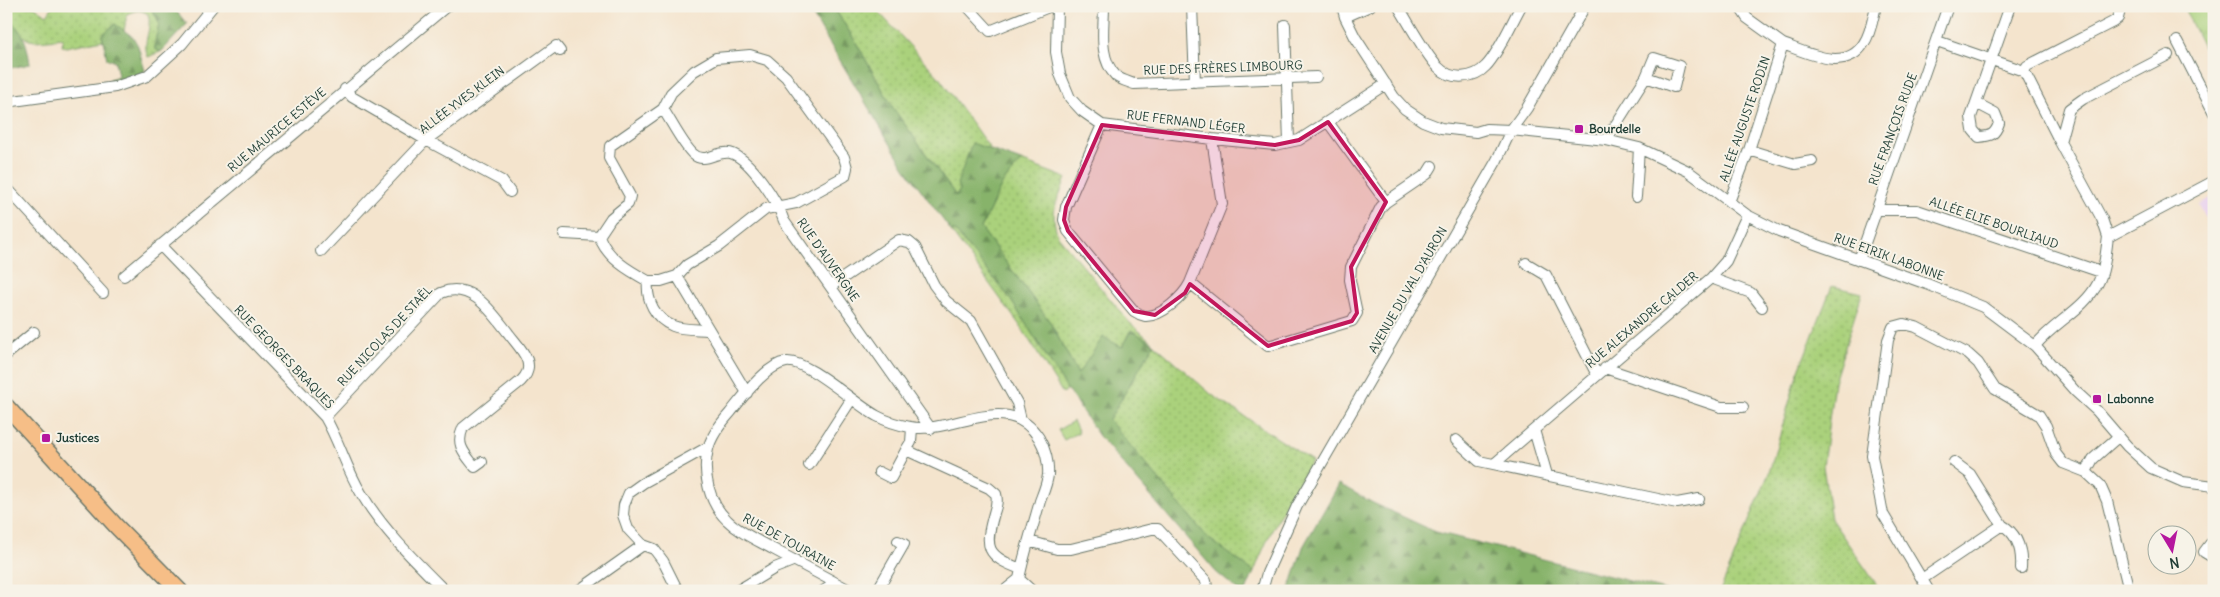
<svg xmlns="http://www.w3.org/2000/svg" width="2220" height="597" font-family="Delius,sans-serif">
<defs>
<pattern id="grass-dots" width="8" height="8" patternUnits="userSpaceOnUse" patternTransform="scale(1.25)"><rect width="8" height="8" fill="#aad17b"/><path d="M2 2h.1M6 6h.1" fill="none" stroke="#92b46b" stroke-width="1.8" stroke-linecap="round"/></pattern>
<pattern id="forest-firs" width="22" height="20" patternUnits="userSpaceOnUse" patternTransform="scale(1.25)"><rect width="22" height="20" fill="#87b36b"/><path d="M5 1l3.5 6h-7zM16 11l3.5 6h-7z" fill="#6e9359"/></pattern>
<pattern id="park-tufts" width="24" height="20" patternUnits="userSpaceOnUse" patternTransform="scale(1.25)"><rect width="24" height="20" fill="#aad17b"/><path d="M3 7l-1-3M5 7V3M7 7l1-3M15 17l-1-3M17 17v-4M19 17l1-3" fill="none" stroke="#92b46b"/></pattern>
</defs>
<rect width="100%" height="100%" fill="#f7f3e8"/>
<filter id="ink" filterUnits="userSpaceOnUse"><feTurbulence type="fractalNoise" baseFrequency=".02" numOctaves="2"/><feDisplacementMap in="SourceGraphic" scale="10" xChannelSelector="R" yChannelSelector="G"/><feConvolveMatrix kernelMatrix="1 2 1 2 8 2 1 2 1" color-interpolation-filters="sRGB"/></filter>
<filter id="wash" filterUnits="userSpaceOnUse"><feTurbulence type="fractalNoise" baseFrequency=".0096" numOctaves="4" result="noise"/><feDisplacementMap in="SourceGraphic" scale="20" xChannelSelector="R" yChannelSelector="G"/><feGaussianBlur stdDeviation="1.12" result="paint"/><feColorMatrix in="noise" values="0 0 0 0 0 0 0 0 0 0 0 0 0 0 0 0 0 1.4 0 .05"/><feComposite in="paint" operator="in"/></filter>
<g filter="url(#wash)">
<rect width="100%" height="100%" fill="#f4e4cd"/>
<!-- built -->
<path fill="#e9d2ee" d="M2214,196V233L2199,204Z"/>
<!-- grass -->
<path fill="url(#grass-dots)" stroke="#648758" d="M6,6H34L47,15L53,6H149C167,28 154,27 155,48L160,52L148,57C141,41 153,31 148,14C140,9 136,10 127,14L124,31L115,24L102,35L103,40L66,47L62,46L63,38C55,39 33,43 27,39C20,34 15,24 6,18Z
M833,6H873L938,76L991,150L972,144L960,190L956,196L893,108L854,39Z
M1021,161L1066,178C1057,203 1049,210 1058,236L1129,322L1212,395L1312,461C1289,497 1269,532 1254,572L1208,538L1108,420L1130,331L1122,347L1078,374L1050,322L981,228L1002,184Z
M951,231H955L1009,297L1067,389L1063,394L1021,327Z
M1832,286L1862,293L1834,382L1823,466L1831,519L1881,591H1720L1769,473L1797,375Z"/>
<!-- forest -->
<path fill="url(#forest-firs)" stroke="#537850" d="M149,6H172L187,24L161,52L155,49C154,27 167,28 149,6Z
M807,6H833L854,39L893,108L956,196L960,190L957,184L972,143L1021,161L1002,184L981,228L1050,322L1078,374L1103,337L1122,347L1131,330L1154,344L1109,420L1208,538L1254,572L1246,591H1239L1216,572L1099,436L1067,389L1009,297L955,231H951L905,168Z
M6,18C24,30 27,44 30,64L6,69Z
M115,24L133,37L138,46L145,71L130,79L111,83L110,79L118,76L115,61L107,59L102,35Z
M1339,484L1373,503L1436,532L1669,591H1289L1303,547Z"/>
<!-- park -->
<path fill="url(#park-tufts)" stroke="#648758" d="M2183,6H2214V59L2210,61Z
M1073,421L1079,432L1064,440L1058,430Z"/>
</g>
<g filter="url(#ink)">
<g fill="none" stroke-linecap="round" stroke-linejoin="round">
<!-- street casing -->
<g stroke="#6a776a" stroke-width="12">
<path id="street" d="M967,6L990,31L1051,6
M1057,6L1056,52L1060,74L1070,98L1082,111L1102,125L1212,139L1275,145L1299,140L1386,84
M1104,6C1104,29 1098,58 1116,76C1121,80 1129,82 1134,84L1316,77
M1192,6L1195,82
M1342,6L1345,17L1355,37L1394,97L1405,109L1423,121L1441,128L1476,132L1486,129L1511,130L1606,140L1639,148L1688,171L1747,215L1779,231L1927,284L1983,307L2035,346L2075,391L2097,411L2127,446L2151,468L2183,482L2214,486
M1398,6C1409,23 1425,54 1438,67C1451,81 1474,79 1486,66C1498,54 1512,22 1521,6
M1345,17L1370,6
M1285,25L1289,142
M1937,41L2024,71L2060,142L2069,109L2083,99L2168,55
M2177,41L2214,113
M1783,44C1808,53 1846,73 1864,43C1871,33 1873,17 1876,6
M2024,71L2027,66L2113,22L2118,18L2121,6
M345,89L352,97L426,140L502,181L510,192
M6,102L115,87L147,76L182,44L213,6
M1976,103L1995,113L1999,123C1995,135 1991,136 1979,137L1973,130L1971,117L2010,6
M663,109C671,121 683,145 693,154C705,165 717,150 730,153C750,158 778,202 784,221L931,429
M1102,125L1066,207L1064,220L1068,231L1134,311C1137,313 1141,315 1145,316C1161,317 1183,297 1190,283L1268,346L1352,321L1357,313L1350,280L1351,267L1381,207L1386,202L1328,122
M1606,140L1646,77L1674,87L1679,66L1654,58L1646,77
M2060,142L2102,219L2108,237L2214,181
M1749,150L1795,164L1812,161
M6,187L103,293
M1636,197L1639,148
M1386,202L1427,174L1432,166
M1729,202L1749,150L1783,44L1747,18L1739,6
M1877,210H1917L2101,272
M564,234L599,236
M160,245L325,417C339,441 346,468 361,493C383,530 414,560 445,591
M321,251L426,140L556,46L560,51
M1859,260L1948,6
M1526,263L1546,275L1597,375
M124,276L447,6
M677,276L747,393
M1711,278L1751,293L1762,307
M648,281H661L677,276L687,265L719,246L766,209L796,203L845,176L847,168L844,157L786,77L767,60L750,55L716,58L694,71L671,93L663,109L610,146L609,158L630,196L628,204L611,218L599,236C607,258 628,270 648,281C646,300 655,319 673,326C683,330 698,329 708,330
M1190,283L1222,204L1212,139
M831,286L899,240L909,242L915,247L934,285L946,301L971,321L1017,403L1021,420
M2035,346C2054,322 2084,310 2098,283C2105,270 2106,251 2108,237
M6,355L34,332
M1605,368L1721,407H1743
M325,417L441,293C472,280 493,314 509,334C515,342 524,351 527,360C530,369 527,375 521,381L463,428C455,445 465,454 475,467L482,462
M912,428L911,442L906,450L989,488L996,494C998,501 996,507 994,513C984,548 986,556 1021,569
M1534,430L1547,475
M1456,440L1479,461L1677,503L1699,499
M1954,462L1970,474L2002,525C2018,534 2022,551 2021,568
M1494,464L1711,278L1726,261L1747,215
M809,465L851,400
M879,472L891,478L906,450
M2086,472L2093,459L2119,436
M1029,541L1057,549H1071L1152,529H1158L1206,581L1207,587L1202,591
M2210,544L2204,552L2214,558
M1922,579L2002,525
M578,591L643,545
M678,591L663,561L654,549L643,545L628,529L623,515L624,505L629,493L643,483L708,447
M737,591L775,568L795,560
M823,591L836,583
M851,591C825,577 799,563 773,549C757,540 740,533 727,520C709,503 702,473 708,449C711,437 722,422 730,413C743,397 766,365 786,362C807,359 856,405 877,416C888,422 899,425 910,427C953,435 1008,389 1039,438C1045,448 1049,463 1048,475C1047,484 1043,493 1040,501C1033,527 1024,553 1019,579L1032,591
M877,591L904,544L898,541
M1004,591L1019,579
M1262,591L1267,573L1297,506L1497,160L1511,130L1527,108L1585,6
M1929,591L1883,514L1872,456L1888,340L1893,327L1904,324L1916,327L1968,354L1978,363L1995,389L2039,415L2046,426L2056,454L2063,463L2086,472L2100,485L2107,501L2129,591"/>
</g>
<!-- primary casing -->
<g stroke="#6a776a" stroke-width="18">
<path id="primary" d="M6,406L117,527L180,591"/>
</g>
<!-- street -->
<use href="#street" stroke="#fff" stroke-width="10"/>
<!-- primary -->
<use href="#primary" stroke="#f6be87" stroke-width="15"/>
</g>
</g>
<!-- marked area -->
<path fill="#c2185b" fill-opacity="0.2" stroke="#c2185b" stroke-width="4" stroke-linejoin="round" d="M1328,122L1386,202L1351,267L1357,313L1352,321L1268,346L1190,284L1185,293L1155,315L1134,311L1068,231L1064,220L1066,207L1102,125L1275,145L1299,140Z"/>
<!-- markers -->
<g fill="#b5179e" stroke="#f7f3e8" stroke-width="2">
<rect x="1574" y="124" width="10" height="10" rx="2.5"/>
<rect x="2092" y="394" width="10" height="10" rx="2.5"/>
<rect x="41" y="433" width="10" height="10" rx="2.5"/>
</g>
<g text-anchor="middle" stroke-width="4" stroke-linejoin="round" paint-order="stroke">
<!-- street labels -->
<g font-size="12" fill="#1f3d34" stroke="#f7f3e8">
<text transform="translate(1223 68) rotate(-2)" y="4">RUE DES FRÈRES LIMBOURG</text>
<text transform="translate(462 100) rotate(-37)" y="4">ALLÉE YVES KLEIN</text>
<text transform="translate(1745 119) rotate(-71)" y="4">ALLÉE AUGUSTE RODIN</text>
<text transform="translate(1186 122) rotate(7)" y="4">RUE FERNAND LÉGER</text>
<text transform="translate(1893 129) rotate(-70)" y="4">RUE FRANÇOIS RUDE</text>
<text transform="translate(277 130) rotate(-40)" y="4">RUE MAURICE ESTÈVE</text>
<text transform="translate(1994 223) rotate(19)" y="4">ALLÉE ELIE BOURLIAUD</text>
<text transform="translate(1889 257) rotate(20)" y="4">RUE EIRIK LABONNE</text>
<text transform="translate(828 260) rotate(55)" y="4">RUE D'AUVERGNE</text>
<text transform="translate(1408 290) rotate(-60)" y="4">AVENUE DU VAL D'AURON</text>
<text transform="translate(1642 320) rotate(-40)" y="4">RUE ALEXANDRE CALDER</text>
<text transform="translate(385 336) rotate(-47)" y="4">RUE NICOLAS DE STAËL</text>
<text transform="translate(284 357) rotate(46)" y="4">RUE GEORGES BRAQUES</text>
<text transform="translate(789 542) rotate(29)" y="4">RUE DE TOURAINE</text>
</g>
<!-- poi labels -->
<g font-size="12" font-weight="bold" fill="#1f3d34" stroke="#f7f3e8" text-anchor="start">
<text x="1589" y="133">Bourdelle</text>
<text x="2107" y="403">Labonne</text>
<text x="56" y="442">Justices</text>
</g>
</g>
<!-- margin -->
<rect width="2220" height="597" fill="none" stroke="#f7f3e8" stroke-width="25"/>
<!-- north arrow -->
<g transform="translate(2172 550) rotate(170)"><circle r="24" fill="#f7f3e8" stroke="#a1aaa0"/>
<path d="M0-4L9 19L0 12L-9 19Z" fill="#b5179e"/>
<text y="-8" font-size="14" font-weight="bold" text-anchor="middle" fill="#1f3d34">N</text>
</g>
</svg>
